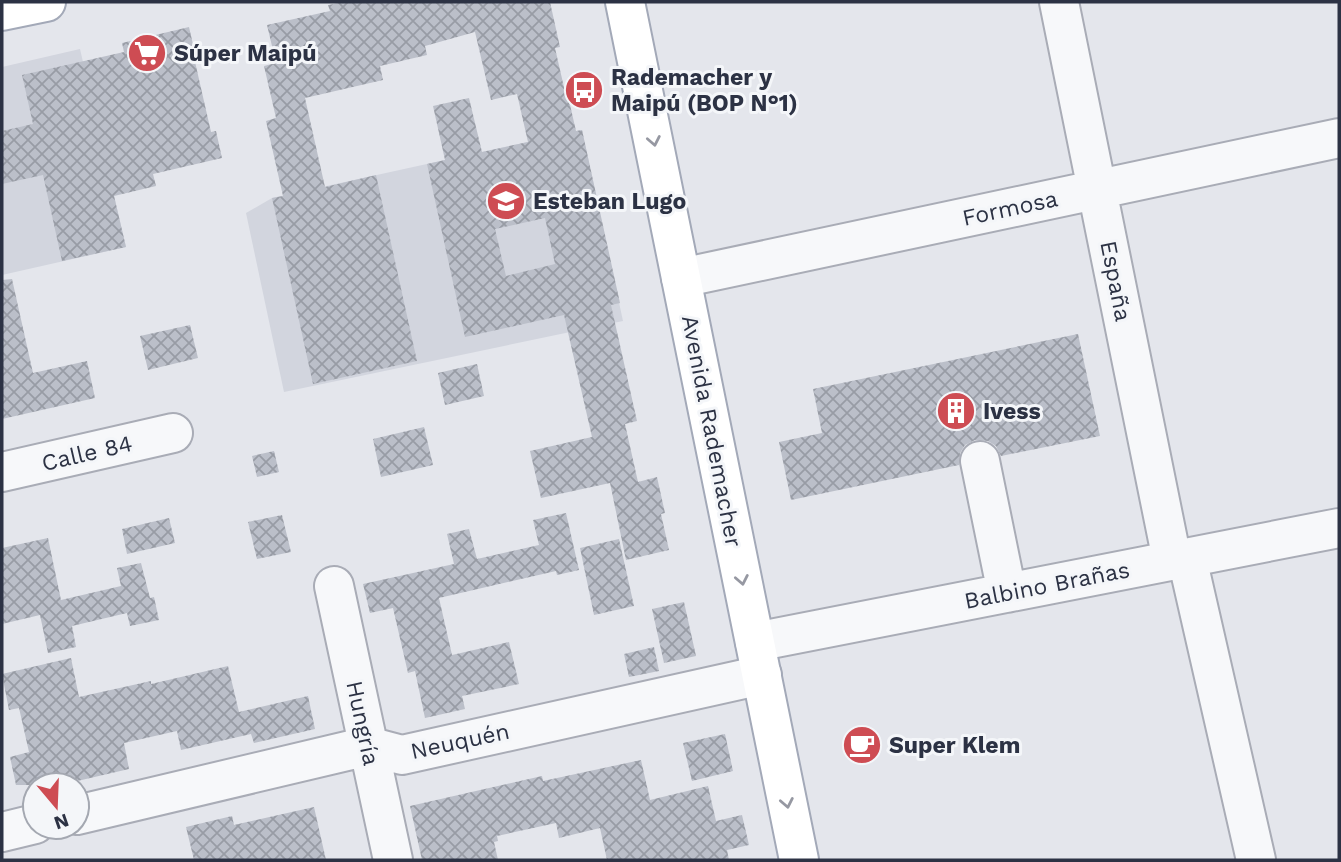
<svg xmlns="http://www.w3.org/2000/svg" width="1341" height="862" font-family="'Work Sans',sans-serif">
<defs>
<pattern id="building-cross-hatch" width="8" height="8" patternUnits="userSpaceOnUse" patternTransform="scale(1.75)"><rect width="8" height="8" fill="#bbbfc9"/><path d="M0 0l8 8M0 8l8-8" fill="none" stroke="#989ca5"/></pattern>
</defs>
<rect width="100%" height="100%" fill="#e4e6ec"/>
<!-- built -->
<path fill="#d2d5de" d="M80,49L126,247L2,275V67Z
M582,130L623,321L284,392L246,213L272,198Z"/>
<!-- building -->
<path fill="url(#building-cross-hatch)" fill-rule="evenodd" d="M345,2H550L560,47L555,48L566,96H568L576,131L582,130L620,303L611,305L637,421L625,424L638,482L657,477L665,513L661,514L669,550L626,560L610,483L541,498L530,451L592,437L564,315L465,337L427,164L445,160L433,106L469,98L482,152L528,142L517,94L491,100L475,32L425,46L427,55L380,66L383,80L305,98L325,187L376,175L417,361L313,384L272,198L283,196L266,121L276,118L264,66L276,63L267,25L330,11L328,5ZM545,218L555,264L506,276L495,229Z
M189,27L195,53H193L211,132L216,131L222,158L153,174L156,186L114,196L126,247L62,261L43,175L2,184V131L33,124L22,75L124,52L122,43Z
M12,279L33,373L87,361L95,398L2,419V280Z
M190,325L198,358L148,370L140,336Z
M1078,334L1100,436L1001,456L996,446L988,441L975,440L965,445L960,453L959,465L791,500L779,442L822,433L813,389Z
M477,364L484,396L445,405L438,373Z
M424,427L433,465L381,477L373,439Z
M274,451L279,472L257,477L252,456Z
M566,513L579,570L557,575L556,571L439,598L452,655L509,642L519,684L462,696L465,709L425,718L415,671L408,673L393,608L370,613L363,584L454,564L447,534L469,529L477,559L539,545L533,520Z
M282,515L291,552L257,559L248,522Z
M169,518L175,543L127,554L122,529Z
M48,538L61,600L121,586L117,568L141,563L150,598L154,597L159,620L130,626L127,613L72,626L76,647L48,653L40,615L2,624V548Z
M619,539L634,606L594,615L580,548Z
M684,602L696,656L664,663L652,609Z
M654,647L659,671L629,677L624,654Z
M71,658L79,697L151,681V684L228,666L239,712L308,696L315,729L254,743L251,734L181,750L177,731L124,743L129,769L73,782L74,785H16L10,757L29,752L19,708L9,710L2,674Z
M725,734L733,771L692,781L683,743Z
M641,760L650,800L708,786L716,821L742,815L749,845L727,850L729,860H607L600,828L559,838L556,823L497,836L498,841L494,842L498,860H422L410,806L542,776L543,781Z
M314,807L326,860H194L186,827L232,816L234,825Z"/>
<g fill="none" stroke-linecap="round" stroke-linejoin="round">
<!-- minor casing -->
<g stroke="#a9acb6" stroke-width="42">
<path id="minor" d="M1059,2L1172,560
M681,278L1339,138
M980,461L1007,593
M2,472L173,433
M1187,558L1256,860
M334,586L393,860
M755,642L1339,528
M77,815L368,746L402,755L762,675
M2,832L35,824"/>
</g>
<!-- major casing -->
<g stroke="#a3a9b8" stroke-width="42">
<path id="major" d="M625,2L799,860
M2,11L46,2"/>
</g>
<!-- minor -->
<use href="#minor" stroke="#f7f8fa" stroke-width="38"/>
<!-- major -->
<use href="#major" stroke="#fff" stroke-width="38"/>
</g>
<!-- one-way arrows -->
<defs><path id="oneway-chevron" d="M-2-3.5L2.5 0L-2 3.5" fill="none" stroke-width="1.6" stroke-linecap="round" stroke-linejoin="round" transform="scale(1.75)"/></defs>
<g stroke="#9698a2">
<use href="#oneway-chevron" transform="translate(654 141) rotate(79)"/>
<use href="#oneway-chevron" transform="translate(742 580) rotate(79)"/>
<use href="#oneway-chevron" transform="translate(787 803) rotate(79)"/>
</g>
<!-- icons -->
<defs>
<g id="supermarket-disc" transform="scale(2.0125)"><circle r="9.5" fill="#ce4c53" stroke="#f4f6f9"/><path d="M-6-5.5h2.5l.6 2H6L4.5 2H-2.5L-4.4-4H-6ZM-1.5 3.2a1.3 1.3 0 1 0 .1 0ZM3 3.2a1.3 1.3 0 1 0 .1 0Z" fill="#fff"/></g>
<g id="bus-disc" transform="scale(2.0125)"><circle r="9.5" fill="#ce4c53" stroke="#f4f6f9"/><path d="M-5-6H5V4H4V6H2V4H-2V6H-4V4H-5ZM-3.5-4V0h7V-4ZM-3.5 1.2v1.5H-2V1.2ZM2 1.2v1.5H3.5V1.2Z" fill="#fff"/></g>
<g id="university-disc" transform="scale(2.0125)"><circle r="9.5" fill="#ce4c53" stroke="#f4f6f9"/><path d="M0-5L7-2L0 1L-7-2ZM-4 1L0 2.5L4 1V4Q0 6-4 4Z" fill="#fff"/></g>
<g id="building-disc" transform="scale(2.0125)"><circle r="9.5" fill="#ce4c53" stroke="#f4f6f9"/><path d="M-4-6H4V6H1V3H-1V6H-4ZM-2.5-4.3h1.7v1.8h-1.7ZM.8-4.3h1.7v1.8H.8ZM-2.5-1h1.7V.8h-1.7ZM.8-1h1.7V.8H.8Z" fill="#fff"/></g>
<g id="cafe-disc" transform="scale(2.0125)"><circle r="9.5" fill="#ce4c53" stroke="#f4f6f9"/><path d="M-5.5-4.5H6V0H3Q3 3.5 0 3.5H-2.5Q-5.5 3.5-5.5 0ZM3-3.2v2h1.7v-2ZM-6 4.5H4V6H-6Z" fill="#fff"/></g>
</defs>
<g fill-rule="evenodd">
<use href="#supermarket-disc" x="147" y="53"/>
<use href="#bus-disc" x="584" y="90"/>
<use href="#university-disc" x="506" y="201"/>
<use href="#building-disc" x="956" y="411"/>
<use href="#cafe-disc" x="862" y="745"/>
</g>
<g text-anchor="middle" stroke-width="6" stroke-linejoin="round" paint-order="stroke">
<!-- poi labels -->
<g font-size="23" font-weight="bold" fill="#2c3244" stroke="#f4f6f9" text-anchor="start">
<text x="174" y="61">Súper Maipú</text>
<text x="611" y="85">Rademacher y<tspan x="611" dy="26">Maipú (BOP N°1)</tspan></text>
<text x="533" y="209">Esteban Lugo</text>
<text x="983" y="419">Ivess</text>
<text x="889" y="753">Super Klem</text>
</g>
<!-- street labels -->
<g font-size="23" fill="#2c3244" stroke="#f4f6f9">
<text transform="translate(1010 208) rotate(-12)" y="8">Formosa</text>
<text transform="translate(1116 281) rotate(79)" y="8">España</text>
<text transform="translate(712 431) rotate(79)" y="8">Avenida Rademacher</text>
<text transform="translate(87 453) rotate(-13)" y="8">Calle 84</text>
<text transform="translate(1047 585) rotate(-11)" y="8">Balbino Brañas</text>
<text transform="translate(363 723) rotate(78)" y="8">Hungría</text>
<text transform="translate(460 741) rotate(-12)" y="8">Neuquén</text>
</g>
</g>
<!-- border -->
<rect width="1341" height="862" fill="none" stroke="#2c3244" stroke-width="7"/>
<!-- north arrow -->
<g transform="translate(56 806) rotate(161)"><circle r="33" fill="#f4f6f9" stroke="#a4a8b1" stroke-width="2"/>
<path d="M0-5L12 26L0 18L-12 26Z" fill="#ce4c53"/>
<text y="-10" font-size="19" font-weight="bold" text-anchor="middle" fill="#2c3244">N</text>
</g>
</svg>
